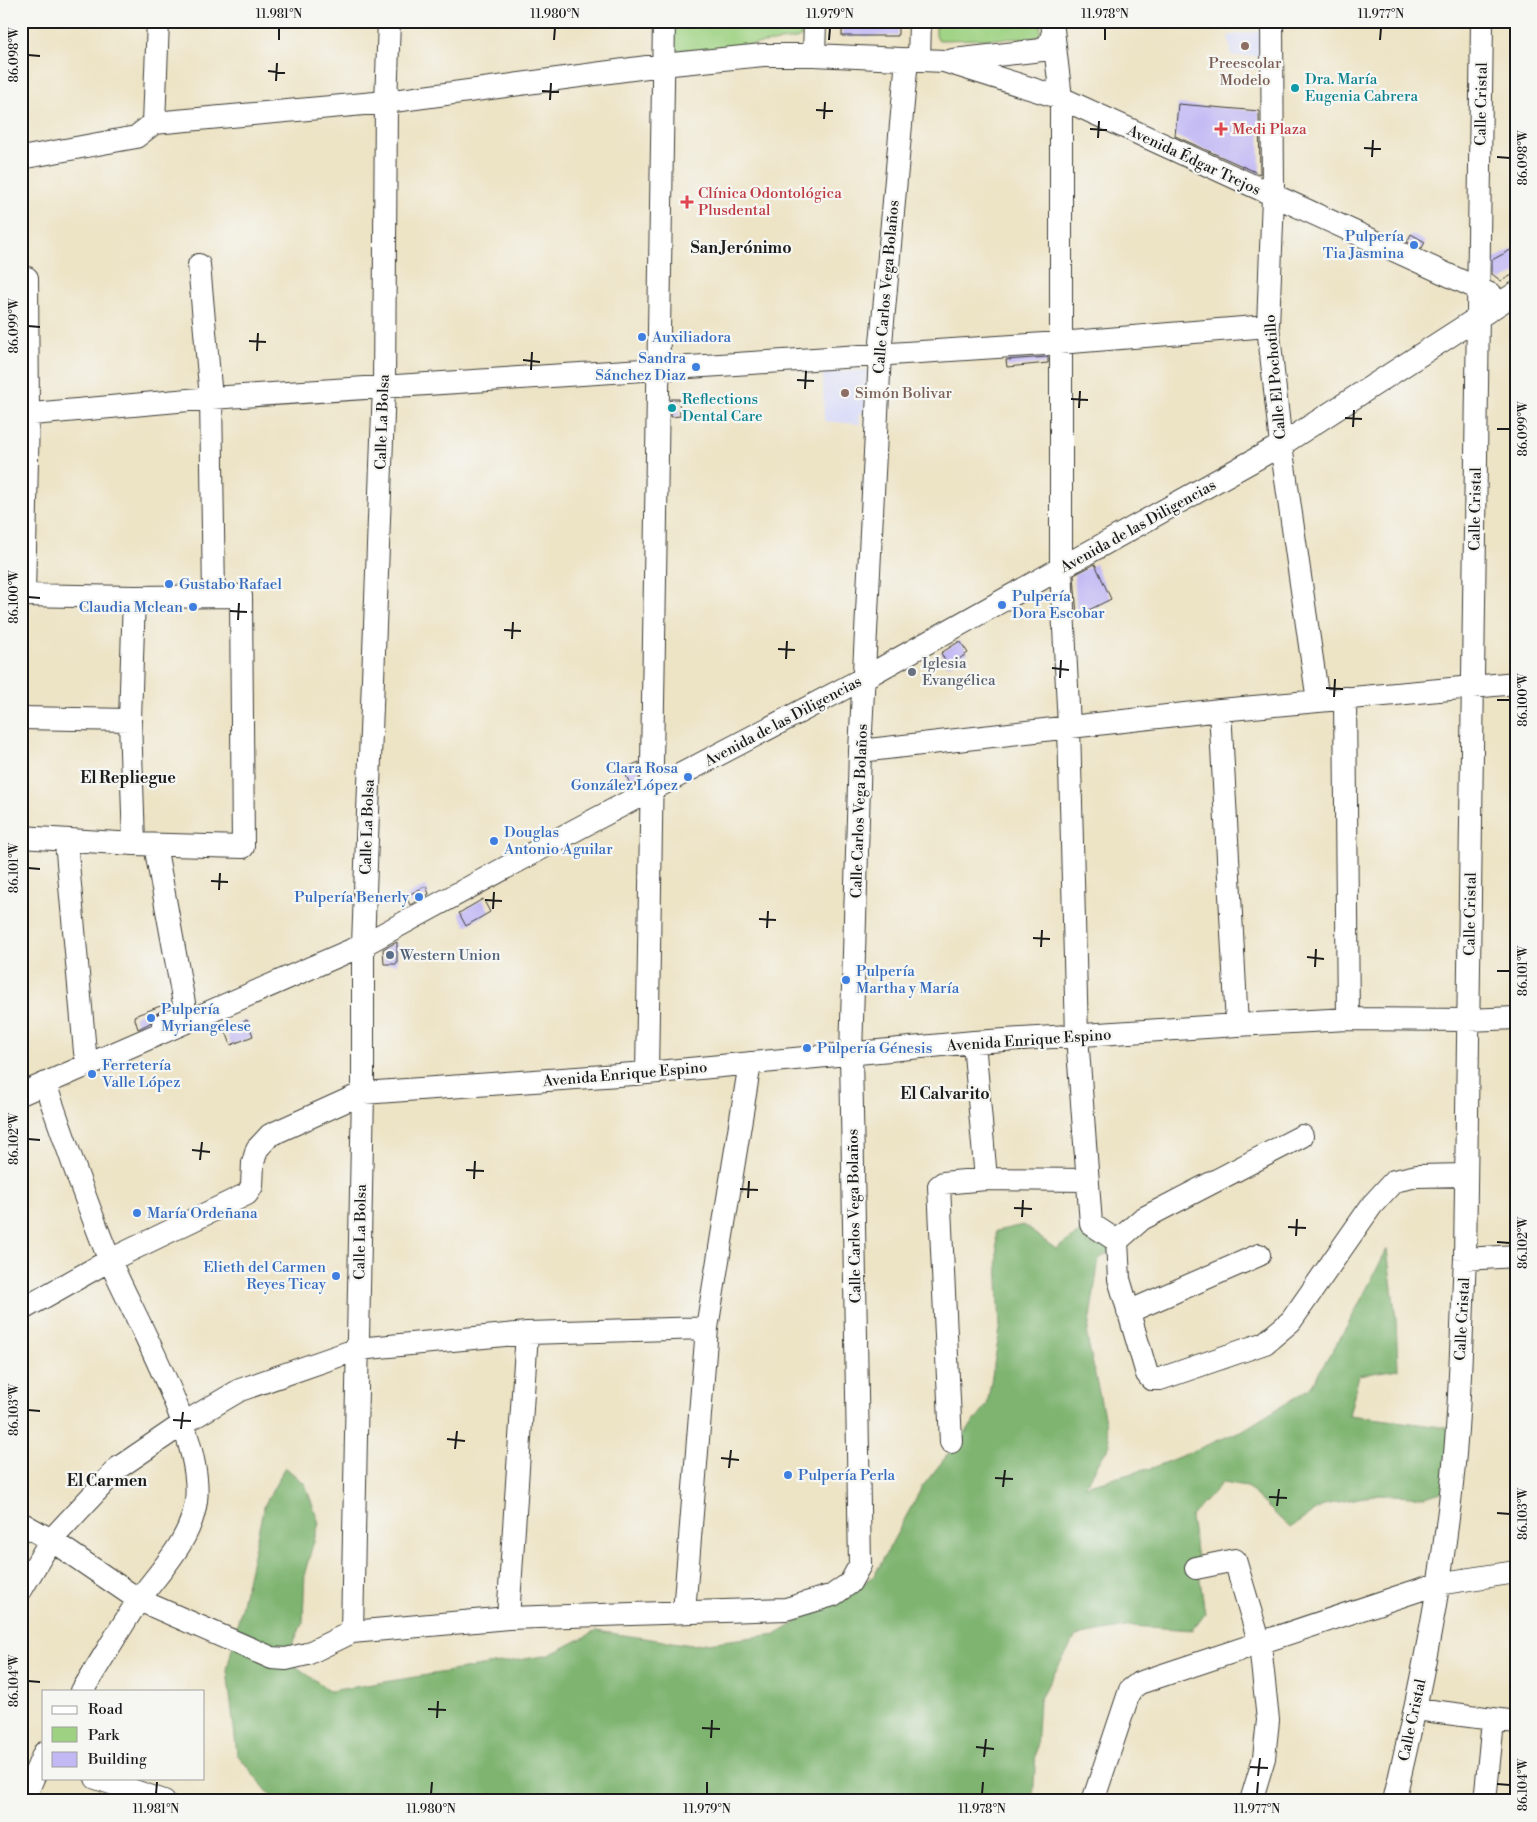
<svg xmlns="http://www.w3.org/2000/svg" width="1537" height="1822" font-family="'Libre Bodoni',serif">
<rect width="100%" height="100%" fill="#f6f6f2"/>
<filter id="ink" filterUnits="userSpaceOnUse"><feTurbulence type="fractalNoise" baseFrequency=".02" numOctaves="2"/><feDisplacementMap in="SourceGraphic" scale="10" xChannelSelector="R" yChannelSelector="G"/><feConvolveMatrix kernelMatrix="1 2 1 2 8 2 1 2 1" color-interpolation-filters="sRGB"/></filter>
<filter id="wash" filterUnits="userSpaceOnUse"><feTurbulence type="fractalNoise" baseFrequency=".0096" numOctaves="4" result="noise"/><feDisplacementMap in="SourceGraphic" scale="20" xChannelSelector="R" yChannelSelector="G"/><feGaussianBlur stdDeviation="1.12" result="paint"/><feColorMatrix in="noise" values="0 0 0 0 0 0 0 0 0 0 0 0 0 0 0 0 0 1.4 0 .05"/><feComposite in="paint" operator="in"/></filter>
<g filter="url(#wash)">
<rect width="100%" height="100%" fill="#ede3c5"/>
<!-- built -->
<path fill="#d5d8f9" d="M1261,31V56H1232L1228,36Z
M867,370L865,413H859L860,424L824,421L823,373Z"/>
<!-- green -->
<path fill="#9ed282" stroke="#5d774f" d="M673,21H802V36L796,39L676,54L674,53Z
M936,21H1040L1041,32L1035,38L939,40L936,36Z"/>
<!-- forest -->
<path fill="#7eb470" stroke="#4d6846" d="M1023,1225L1056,1249L1088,1227L1114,1250L1099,1259L1087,1337L1110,1444L1085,1486L1155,1467L1245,1429L1309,1389L1348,1325L1387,1249L1396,1319L1398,1369L1359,1375L1349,1415L1457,1429L1451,1489L1425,1497L1379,1494L1324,1505L1290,1528L1247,1487L1222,1483L1191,1517L1205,1614L1193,1630L1132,1626L1076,1636L1039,1700L1033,1801H275L237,1754L227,1670L264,1506L285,1467L305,1484L319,1523L305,1572L303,1622L286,1659L330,1691L549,1655L596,1631L692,1645L777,1634L874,1576L922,1487L987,1405L1000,1329L996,1231Z"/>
<g id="blocks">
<!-- building -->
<path fill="#c2b9f4" d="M842,21H898V36H842Z
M1178,104L1259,111L1260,174L1175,136Z
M1411,234L1425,242L1422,248L1407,242Z
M1516,247V273L1501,281L1492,274V260Z
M1048,357V363L1007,367L1006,360Z
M671,399H679L680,416L671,417Z
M1095,564L1111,599L1077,616L1074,575Z
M960,641L968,653L948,666L941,653Z
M639,762V782L631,786L623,769Z
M426,886L429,894L410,905L406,896Z
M483,899L490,912L466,926L459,913Z
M397,942V964H384L383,949Z
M163,1005L164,1009L153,1016L150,1023L138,1029L134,1016Z
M247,1020L253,1036L231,1045L225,1029Z"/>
</g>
</g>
<g filter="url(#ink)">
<use href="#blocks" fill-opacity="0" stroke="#3b3a35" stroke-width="1"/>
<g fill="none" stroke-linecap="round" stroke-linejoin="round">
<!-- minor casing -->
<g stroke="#3b3a35" stroke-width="24">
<path id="minor" d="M1052,21L1061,98V569L1069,726L1077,1036L1091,1224L1117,1241L1119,1279L1147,1374L1151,1379H1160L1265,1343L1291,1321L1372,1205L1394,1181L1417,1176L1466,1175
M1272,21L1273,197L1268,326L1281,445L1318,701
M814,55L815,21
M919,60L920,21
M953,60L1042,50L1050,42L1053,32
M154,123L158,21
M21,158L136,137L154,123L386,102L662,65L763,55H814L944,61L1061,98L1492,295
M199,265L211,398L214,596
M21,415L211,398L1059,343L1268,326
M21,595L134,597L241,596L243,847L134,844L21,837
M24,595L28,414L27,278
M134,597L130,720L134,844
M1345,698L1348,1019
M1220,710L1237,1025
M21,718L130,720
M860,751L1220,710L1516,683
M66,841L85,1052L89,1065
M155,845L186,1014L163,1024
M974,1042L986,1179
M647,1073L664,21
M45,1084C66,1143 86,1203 110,1261C136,1321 204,1437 196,1501C191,1541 160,1570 138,1601C119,1630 101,1661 82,1691
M21,1094L363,945L577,829L864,678L1281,445L1516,293
M1117,1241L1142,1219L1302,1136
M1465,1259L1516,1256
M21,1310L110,1260L247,1194L252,1186L253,1163L257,1149L270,1135L363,1093L647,1073L974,1042L1237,1025L1348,1019L1468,1020L1516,1018
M1128,1312L1259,1255
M951,1442L939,1186L943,1183L986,1179L1087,1180
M21,1523L51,1540L139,1600L272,1658L286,1659L307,1654L352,1632L508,1618L786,1609L833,1595L850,1583L860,1565L851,1054L860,751L880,354L907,59
M1196,1568L1235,1560L1260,1644L1268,1720L1264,1758L1251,1801
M21,1590L51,1540L118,1468L184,1423L240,1390L358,1349L527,1333L707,1328
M684,1612L707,1328L750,1063
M508,1618L527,1333
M352,1632L363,1093V945L384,386L386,102L389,21
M1416,1709L1516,1722
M96,1778L164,1801
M23,1801L44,1753
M1093,1801L1130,1690L1139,1683L1437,1584L1516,1572
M1394,1801C1423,1679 1448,1554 1457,1429C1461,1372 1462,1315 1465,1259L1482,21
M1485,1801L1493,1721"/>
</g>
<!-- minor -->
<use href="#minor" stroke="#fff" stroke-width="22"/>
</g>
</g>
<!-- ticks -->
<path fill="none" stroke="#1c1c1c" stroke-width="2" d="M279,40V28M554,40L555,28M829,40L830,28M1105,40V28M1380,40L1381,28M28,55L40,56M268,71L285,73M276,81L277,63M542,91L559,92M550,100L551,83M816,110L833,111M824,119L825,102M1090,129L1107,130M1098,138L1099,121M1364,148L1381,149M1372,157L1373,140M1497,157L1510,158M28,326L40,327M249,341L266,342M257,351L258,333M523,360L540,362M531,370L532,352M797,380L814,381M805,389L806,371M1071,399L1088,400M1079,408L1080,391M1345,418L1362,419M1353,427L1354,410M1497,429H1510M28,597L40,598M230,611L247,612M238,620L239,603M504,630L521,631M512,639L513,622M778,649L795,650M786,659L787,641M1052,668L1069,670M1060,678L1061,660M1326,688L1343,689M1334,697L1335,679M1497,700H1510M28,868L40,869M211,881L228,882M219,890L220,873M485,900L502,901M493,909L494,892M759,919L776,920M767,928L768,911M1033,938L1050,939M1041,947L1042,930M1307,957L1324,959M1315,967L1316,949M1497,971H1510M28,1139L40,1140M192,1150L210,1152M200,1160L202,1142M466,1170L484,1171M474,1179L475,1161M740,1189L758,1190M748,1198L749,1181M1014,1208L1032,1209M1022,1217L1023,1200M1288,1227L1306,1228M1296,1236L1297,1219M1497,1242L1510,1243M28,1410L40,1411M173,1420L191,1421M181,1429L183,1412M447,1439L465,1441M455,1449L457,1431M721,1458L739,1460M729,1468L731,1450M995,1478L1013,1479M1003,1487L1005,1470M1269,1497L1287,1498M1277,1506L1279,1489M1497,1513L1510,1514M28,1681L40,1682M428,1709L446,1710M437,1718L438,1701M702,1728L720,1729M711,1738L712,1720M976,1747L994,1749M984,1757L986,1739M1250,1767L1268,1768M1258,1776L1260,1758M1497,1784L1510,1785M156,1794L157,1782M431,1794L432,1782M707,1794V1782M982,1794L983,1782M1257,1794L1258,1782"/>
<!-- markers -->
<g fill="#8d6e63" stroke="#f6f6f2" stroke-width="2">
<circle cx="1245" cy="46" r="5"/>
<circle cx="845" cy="393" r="5"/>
</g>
<g fill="#0f9aa8" stroke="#f6f6f2" stroke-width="2">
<circle cx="1295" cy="88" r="5"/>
<circle cx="672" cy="408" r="5"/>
</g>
<g fill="#e0444e" stroke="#f6f6f2" stroke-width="2">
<path d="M1218.5 121.5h5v5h5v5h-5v5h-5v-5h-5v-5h5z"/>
<path d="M684.5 194.5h5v5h5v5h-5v5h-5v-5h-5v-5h5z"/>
</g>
<g fill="#3f7fe0" stroke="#f6f6f2" stroke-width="2">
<circle cx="1414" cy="245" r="5"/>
<circle cx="642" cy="337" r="5"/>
<circle cx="696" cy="367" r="5"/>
<circle cx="169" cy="584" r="5"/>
<circle cx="1002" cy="605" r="5"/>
<circle cx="193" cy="607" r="5"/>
<circle cx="688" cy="777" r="5"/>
<circle cx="494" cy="841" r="5"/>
<circle cx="419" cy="897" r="5"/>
<circle cx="846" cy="980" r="5"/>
<circle cx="151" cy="1018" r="5"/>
<circle cx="807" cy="1048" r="5"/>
<circle cx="92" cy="1074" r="5"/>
<circle cx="137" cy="1213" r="5"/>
<circle cx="336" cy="1276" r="5"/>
<circle cx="788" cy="1475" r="5"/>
</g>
<circle fill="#6b7280" stroke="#f6f6f2" stroke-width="2" cx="912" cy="672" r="5"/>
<circle fill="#5c6f8a" stroke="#f6f6f2" stroke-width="2" cx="390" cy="955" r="5"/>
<g text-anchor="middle" stroke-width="4.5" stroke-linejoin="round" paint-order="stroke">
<!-- education labels -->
<g font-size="15" fill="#785e54" stroke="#f6f6f2">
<text x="1245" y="68">Preescolar<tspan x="1245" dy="17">Modelo</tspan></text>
<text x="855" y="398" text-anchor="start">Simón Bolivar</text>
</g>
<!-- culture labels -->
<g font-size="15" fill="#0d838f" stroke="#f6f6f2" text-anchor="start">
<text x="1305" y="84">Dra. María<tspan x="1305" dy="17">Eugenia Cabrera</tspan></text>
<text x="682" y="404">Reflections<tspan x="682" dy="17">Dental Care</tspan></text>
</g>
<!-- street labels -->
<g font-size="15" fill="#1c1c1c" stroke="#f6f6f2">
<text transform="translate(1481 104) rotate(-89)" y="5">Calle Cristal</text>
<text transform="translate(1194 160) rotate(25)" y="5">Avenida Édgar Trejos</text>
<text transform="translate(886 287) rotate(-85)" y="5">Calle Carlos Vega Bolaños</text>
<text transform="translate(1275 377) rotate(-95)" y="5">Calle El Pochotillo</text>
<text transform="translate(382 422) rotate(-88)" y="5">Calle La Bolsa</text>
<text transform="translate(1475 509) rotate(-89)" y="5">Calle Cristal</text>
<text transform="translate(1138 526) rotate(-29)" y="5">Avenida de las Diligencias</text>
<text transform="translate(783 721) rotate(-28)" y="5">Avenida de las Diligencias</text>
<text transform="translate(859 811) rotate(-88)" y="5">Calle Carlos Vega Bolaños</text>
<text transform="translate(367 827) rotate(-88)" y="5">Calle La Bolsa</text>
<text transform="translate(1470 914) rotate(-89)" y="5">Calle Cristal</text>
<text transform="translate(1029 1040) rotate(-4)" y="5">Avenida Enrique Espino</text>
<text transform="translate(625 1074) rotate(-5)" y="5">Avenida Enrique Espino</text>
<text transform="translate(854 1216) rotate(-91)" y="5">Calle Carlos Vega Bolaños</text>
<text transform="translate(360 1232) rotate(-89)" y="5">Calle La Bolsa</text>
<text transform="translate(1462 1319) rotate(-87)" y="5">Calle Cristal</text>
<text transform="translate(1412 1720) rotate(-78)" y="5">Calle Cristal</text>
</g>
<!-- health labels -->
<g font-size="15" fill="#be3a42" stroke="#f6f6f2" text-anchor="start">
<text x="1232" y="134">Medi Plaza</text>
<text x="698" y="198">Clínica Odontológica<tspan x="698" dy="17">Plusdental</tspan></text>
</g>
<!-- shop labels -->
<g font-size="15" fill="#366cbe" stroke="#f6f6f2" text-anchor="start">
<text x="1404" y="241" text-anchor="end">Pulpería<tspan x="1404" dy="17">Tia Jasmina</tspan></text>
<text x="652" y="342">Auxiliadora</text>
<text x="686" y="363" text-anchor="end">Sandra<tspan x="686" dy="17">Sánchez Diaz</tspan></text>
<text x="179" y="589">Gustabo Rafael</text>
<text x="1012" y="601">Pulpería<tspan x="1012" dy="17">Dora Escobar</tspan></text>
<text x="183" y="612" text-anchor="end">Claudia Mclean</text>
<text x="678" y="773" text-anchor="end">Clara Rosa<tspan x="678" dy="17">González López</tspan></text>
<text x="504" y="837">Douglas<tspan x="504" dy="17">Antonio Aguilar</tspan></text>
<text x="409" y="902" text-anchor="end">Pulpería Benerly</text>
<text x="856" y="976">Pulpería<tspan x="856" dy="17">Martha y María</tspan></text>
<text x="161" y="1014">Pulpería<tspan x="161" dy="17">Myriangelese</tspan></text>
<text x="817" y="1053">Pulpería Génesis</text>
<text x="102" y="1070">Ferretería<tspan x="102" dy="17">Valle López</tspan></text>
<text x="147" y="1218">María Ordeñana</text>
<text x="326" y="1272" text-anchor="end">Elieth del Carmen<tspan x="326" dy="17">Reyes Ticay</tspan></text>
<text x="798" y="1480">Pulpería Perla</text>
</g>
<!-- worship labels -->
<g font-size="15" fill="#5b616d" stroke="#f6f6f2" text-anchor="start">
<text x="922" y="668">Iglesia<tspan x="922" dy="17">Evangélica</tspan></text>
</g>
<!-- service labels -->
<g font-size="15" fill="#4e5e75" stroke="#f6f6f2" text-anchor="start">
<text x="400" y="960">Western Union</text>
</g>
<!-- neighbourhood labels -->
<g font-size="16" font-weight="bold" fill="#1c1c1c" stroke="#f6f6f2">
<text x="741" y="253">San Jerónimo</text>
<text x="128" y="783">El Repliegue</text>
<text x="945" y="1099">El Calvarito</text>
<text x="107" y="1486">El Carmen</text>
</g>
</g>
<!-- margin -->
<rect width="1537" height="1822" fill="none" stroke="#f6f6f2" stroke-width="55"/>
<!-- legend -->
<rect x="42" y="1690" width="162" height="90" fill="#f6f6f2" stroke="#9f9f9c"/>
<rect x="52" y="1706" width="25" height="8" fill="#ffffff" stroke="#9f9f9c"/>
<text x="88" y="1714" font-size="15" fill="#1c1c1c">Road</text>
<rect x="52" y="1727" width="25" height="15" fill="#9ed282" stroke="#9f9f9c"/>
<text x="88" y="1740" font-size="15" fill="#1c1c1c">Park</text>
<rect x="52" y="1752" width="25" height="15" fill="#c2b9f4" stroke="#9f9f9c"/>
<text x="88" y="1764" font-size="15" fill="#1c1c1c">Building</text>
<rect x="28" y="28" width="1482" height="1766" fill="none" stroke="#1c1c1c" stroke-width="2"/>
<g font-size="12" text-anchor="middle" fill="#1c1c1c">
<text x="279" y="18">11.981°N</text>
<text x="555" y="18">11.980°N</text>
<text x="830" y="18">11.979°N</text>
<text x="1105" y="18">11.978°N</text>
<text x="1381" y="18">11.977°N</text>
<text transform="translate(14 55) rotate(-90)" y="4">86.098°W</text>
<text transform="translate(1523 158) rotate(-90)" y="4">86.098°W</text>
<text transform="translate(14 326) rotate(-90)" y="4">86.099°W</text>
<text transform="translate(1523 429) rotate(-90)" y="4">86.099°W</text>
<text transform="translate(14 597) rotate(-90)" y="4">86.100°W</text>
<text transform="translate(1523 700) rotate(-90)" y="4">86.100°W</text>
<text transform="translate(14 868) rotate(-90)" y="4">86.101°W</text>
<text transform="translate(1523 971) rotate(-90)" y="4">86.101°W</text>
<text transform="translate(14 1139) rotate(-90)" y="4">86.102°W</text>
<text transform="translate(1523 1243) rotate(-90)" y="4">86.102°W</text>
<text transform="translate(14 1410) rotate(-90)" y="4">86.103°W</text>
<text transform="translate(1523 1514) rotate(-90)" y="4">86.103°W</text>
<text transform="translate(14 1681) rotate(-90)" y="4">86.104°W</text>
<text transform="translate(1523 1785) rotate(-90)" y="4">86.104°W</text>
<text x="156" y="1813">11.981°N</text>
<text x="431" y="1813">11.980°N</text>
<text x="707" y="1813">11.979°N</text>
<text x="982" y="1813">11.978°N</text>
<text x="1257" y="1813">11.977°N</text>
</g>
</svg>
